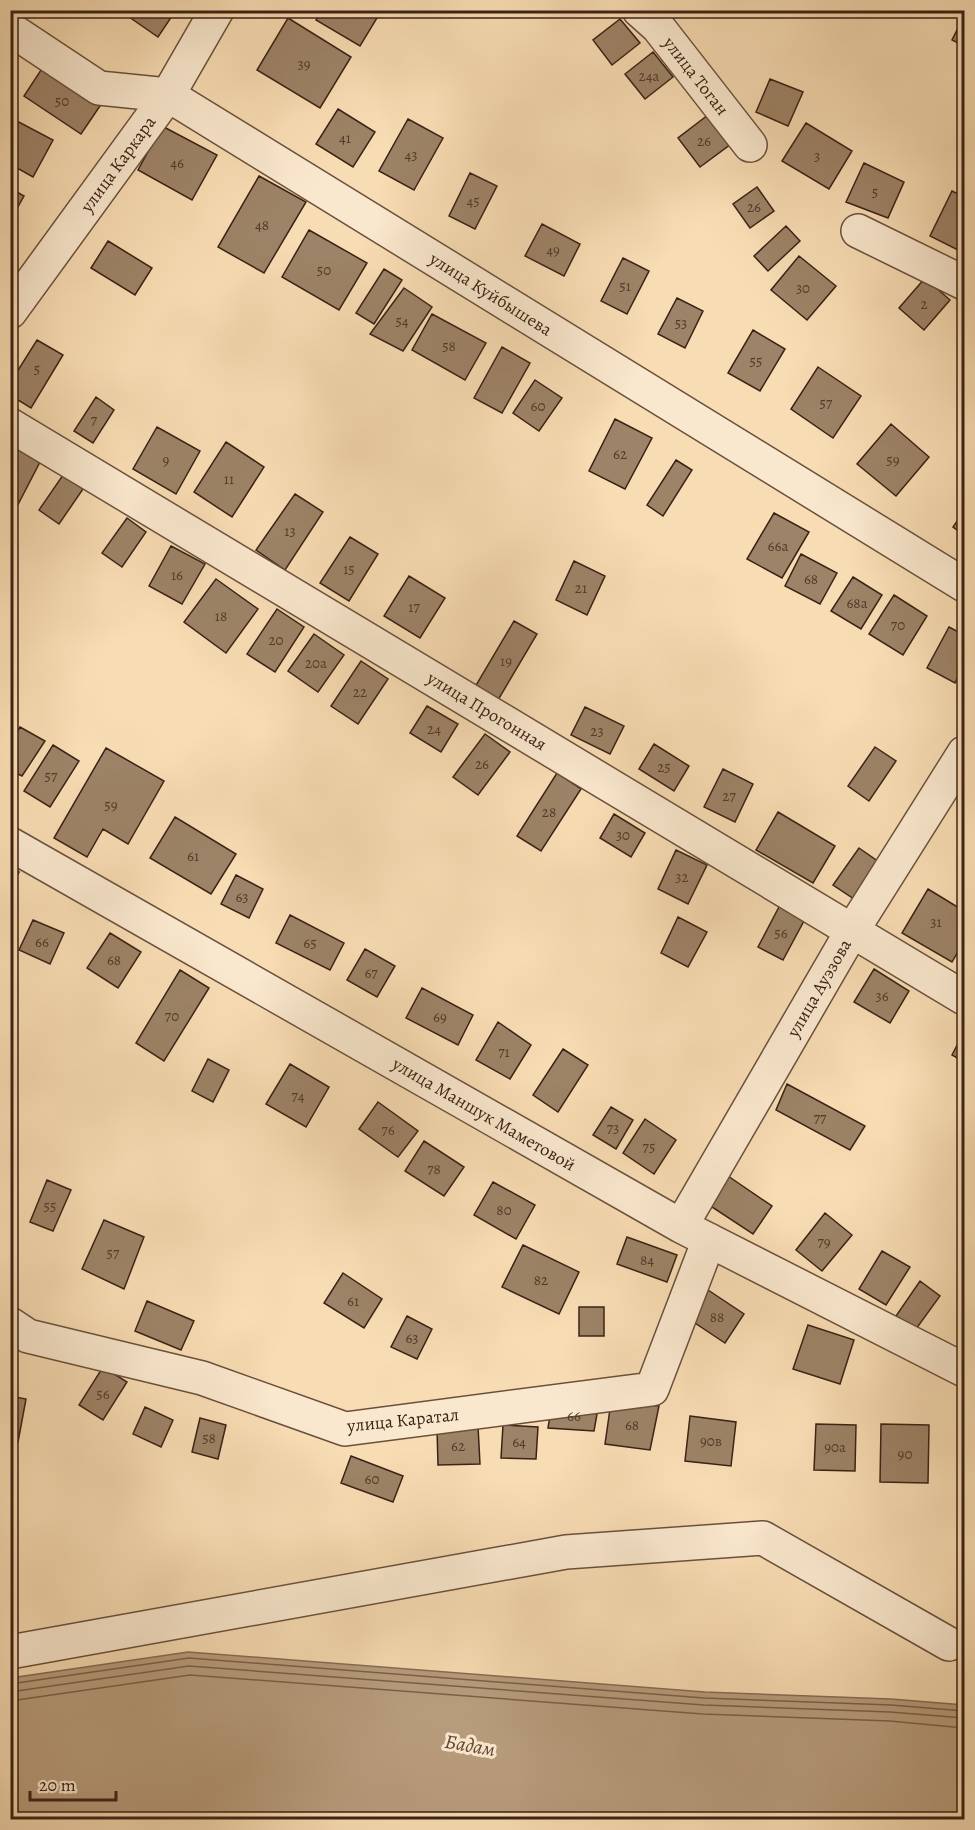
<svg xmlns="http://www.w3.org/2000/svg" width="975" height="1830" font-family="Alegreya,serif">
<rect width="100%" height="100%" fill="#f8dcb3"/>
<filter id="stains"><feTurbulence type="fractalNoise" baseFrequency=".00333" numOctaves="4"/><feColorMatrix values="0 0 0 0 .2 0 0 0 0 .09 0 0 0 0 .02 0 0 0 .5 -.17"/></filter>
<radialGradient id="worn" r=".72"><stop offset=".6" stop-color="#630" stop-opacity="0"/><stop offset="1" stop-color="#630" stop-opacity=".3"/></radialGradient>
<!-- water -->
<path fill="#b89d7d" stroke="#866c53" stroke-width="1.5" d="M188,1652L705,1692L891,1699L964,1705V1819H11V1678Z"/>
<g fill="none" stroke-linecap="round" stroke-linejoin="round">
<!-- shore -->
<path stroke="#7a6049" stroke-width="1.5" d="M10,1684L189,1658L704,1698L891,1705L964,1711
M10,1692L189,1666L704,1705L890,1712L964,1718
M10,1701L190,1675L703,1714L890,1721L964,1728"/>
</g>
<!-- building -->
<path fill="#9d8367" stroke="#3b2215" stroke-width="1.5" d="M119,10H176L158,37Z
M322,10H376L380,13L360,46L316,20Z
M964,16V46L952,40Z
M288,18L351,57L320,108L257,70Z
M620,19L640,43L612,65L593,40Z
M653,52L673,77L645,99L625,74Z
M43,67L100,106L81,134L24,96Z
M770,79L803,92L788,126L756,112Z
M338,109L375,132L353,167L316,144Z
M708,115L731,144L700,167L678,138Z
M13,119L53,140L33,177L10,164V124Z
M408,119L443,138L414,190L379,171Z
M806,123L852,151L829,189L782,161Z
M162,126L217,155L192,200L138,170Z
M864,163L904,182L888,218L846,202Z
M470,173L497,186L475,229L449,216Z
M259,176L306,202L264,273L218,247Z
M757,187L774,211L750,228L733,204Z
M10,188L24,196L10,221Z
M952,191L964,197V253L930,236Z
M542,224L580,244L564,276L525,256Z
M786,226L800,241L768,271L754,256Z
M309,230L367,263L339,310L282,277Z
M108,241L152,268L135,295L91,268Z
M799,256L836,286L807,320L771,290Z
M623,258L649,271L627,314L601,301Z
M384,269L402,280L374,324L356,313Z
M925,278L950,300L924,330L899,308Z
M404,288L432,307L403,351L370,334Z
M677,298L703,311L685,348L658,334Z
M432,314L486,343L465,380L412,350Z
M753,330L785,349L760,391L728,373Z
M37,340L63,355L31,408L10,395V383Z
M502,347L530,363L502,413L474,398Z
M818,367L861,396L833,438L791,409Z
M535,380L562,398L539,431L513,413Z
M96,397L114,410L93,443L74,431Z
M615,419L652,438L625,489L589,471Z
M891,424L929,457L896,496L857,464Z
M157,427L200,451L176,494L133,469Z
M226,442L264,467L232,517L194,492Z
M15,447L41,460L10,520V456Z
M676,460L692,470L663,516L647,505Z
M63,475L83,489L59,524L39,510Z
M295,494L323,512L285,570L256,550Z
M964,511V535L953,527Z
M774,513L809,532L782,578L747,559Z
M127,518L146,532L122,567L102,553Z
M350,537L378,554L349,601L320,583Z
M171,546L205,564L182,604L149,586Z
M801,554L837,573L820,604L785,586Z
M574,561L605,576L587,615L556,600Z
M409,576L445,598L420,638L384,616Z
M853,577L882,595L861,629L831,611Z
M216,579L258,609L226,653L184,622Z
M894,595L927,616L903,655L869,634Z
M277,609L304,627L275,672L247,654Z
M514,621L537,634L498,700L475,687Z
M949,627L964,635V664L955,683L927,668Z
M314,634L344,655L318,692L288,671Z
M361,661L388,679L358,724L331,706Z
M427,706L458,724L441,752L410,733Z
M585,707L624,726L610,754L571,735Z
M20,727L45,741L22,776L10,770V743Z
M485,734L510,752L478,795L453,777Z
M654,744L689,766L674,791L639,769Z
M53,745L79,761L50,807L24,791Z
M875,747L896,761L869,801L848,786Z
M106,748L164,781L128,844L103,829L87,857L54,838Z
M723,769L753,784L735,822L704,807Z
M557,773L581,789L541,851L517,836Z
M778,812L835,846L813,883L756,850Z
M614,814L645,833L631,857L600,838Z
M175,817L236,854L211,894L150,858Z
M859,848L879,862L854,899L833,885Z
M676,850L707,865L688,904L658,889Z
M10,868L19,872L10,889Z
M236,875L263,889L249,918L221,904Z
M928,889L964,911V941L952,962L902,933Z
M780,905L805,919L783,960L758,947Z
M290,915L344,943L330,970L276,943Z
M678,917L707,932L688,967L661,953Z
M33,920L64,933L50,964L19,950Z
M110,933L141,952L118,988L87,968Z
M365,949L395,966L377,997L347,980Z
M874,969L909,991L890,1023L854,1002Z
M180,970L209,988L164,1061L136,1043Z
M422,988L473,1015L458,1045L406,1018Z
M498,1022L531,1045L510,1079L476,1060Z
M964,1032V1062L952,1055Z
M563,1049L588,1065L558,1112L533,1095Z
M208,1059L229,1070L213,1102L192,1091Z
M290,1064L329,1087L306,1127L266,1104Z
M787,1084L865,1126L850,1150L776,1110Z
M378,1102L418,1131L398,1157L359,1129Z
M611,1107L633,1120L616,1149L593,1135Z
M645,1119L676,1140L654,1174L623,1153Z
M424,1141L464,1167L444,1196L405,1171Z
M728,1176L772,1206L753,1234L709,1205Z
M47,1180L71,1190L53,1231L30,1222Z
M493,1182L535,1205L516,1239L474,1215Z
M825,1213L852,1235L822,1271L796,1250Z
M104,1220L144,1237L124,1289L82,1269Z
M627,1237L677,1255L667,1282L617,1264Z
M523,1245L579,1272L559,1314L502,1287Z
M882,1251L910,1267L886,1305L859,1289Z
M343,1273L382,1299L364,1328L324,1303Z
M920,1281L940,1296L916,1329L896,1316Z
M708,1290L744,1314L725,1343L689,1319Z
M147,1301L194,1321L181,1350L135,1331Z
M579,1307H604V1336H579Z
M407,1316L432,1329L417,1359L391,1347Z
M808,1325L854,1340L840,1384L793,1369Z
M103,1367L127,1382L103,1420L79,1405Z
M10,1396L26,1399L18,1442L10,1440Z
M611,1402L659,1406L650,1450L605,1444Z
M552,1403H599L594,1431L548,1428Z
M145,1407L173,1420L161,1447L133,1434Z
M690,1416L736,1422L731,1466L685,1461Z
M200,1418L226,1425L218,1459L192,1452Z
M816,1424L856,1425L855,1471L814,1470Z
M881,1424L929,1425L928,1483L880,1482Z
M503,1425L538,1427L536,1459L501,1458Z
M478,1426L480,1464L438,1465L437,1428Z
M351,1456L403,1476L393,1502L341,1483Z"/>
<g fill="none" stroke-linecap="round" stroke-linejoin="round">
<!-- minor casing -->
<g stroke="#6a503c" stroke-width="36">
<path id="minor" d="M639,10L658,27L750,145
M10,29L99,88L168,95L964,585
M858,231L964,283
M10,312L168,95L217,10
M10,425L964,998
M10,844L681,1226L964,1370
M681,1226L852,931L964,753
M10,1324L28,1336L202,1378L345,1429L652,1389L709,1240
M10,1652L566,1552L763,1538L949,1644"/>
</g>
<!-- minor -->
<use href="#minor" stroke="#fae8ce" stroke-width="33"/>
</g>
<g text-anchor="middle" stroke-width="6" stroke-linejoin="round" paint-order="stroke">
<!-- number labels -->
<g font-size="15" fill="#543a2a">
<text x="304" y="69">39</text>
<text x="649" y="81">24а</text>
<text x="62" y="106">50</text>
<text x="345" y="143">41</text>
<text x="704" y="146">26</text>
<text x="411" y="160">43</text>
<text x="817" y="161">3</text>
<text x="177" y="168">46</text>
<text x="875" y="197">5</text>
<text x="473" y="206">45</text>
<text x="754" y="212">26</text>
<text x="262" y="230">48</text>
<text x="553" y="255">49</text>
<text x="324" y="275">50</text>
<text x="625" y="291">51</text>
<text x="803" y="293">30</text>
<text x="924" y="309">2</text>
<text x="402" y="326">54</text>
<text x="681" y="328">53</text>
<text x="449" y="351">58</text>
<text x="756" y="366">55</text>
<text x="37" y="374">5</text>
<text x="826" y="408">57</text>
<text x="538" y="411">60</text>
<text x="94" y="425">7</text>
<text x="620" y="459">62</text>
<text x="166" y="465">9</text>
<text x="893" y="465">59</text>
<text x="229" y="484">11</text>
<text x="290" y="536">13</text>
<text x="778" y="551">66а</text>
<text x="349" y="574">15</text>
<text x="177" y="580">16</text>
<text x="811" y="584">68</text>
<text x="581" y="593">21</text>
<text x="857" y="608">68а</text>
<text x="414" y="612">17</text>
<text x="221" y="621">18</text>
<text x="898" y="630">70</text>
<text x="276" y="645">20</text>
<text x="506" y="666">19</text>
<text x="316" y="668">20а</text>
<text x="360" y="697">22</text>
<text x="434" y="734">24</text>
<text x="597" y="736">23</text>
<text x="482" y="769">26</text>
<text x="664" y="772">25</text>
<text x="51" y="781">57</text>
<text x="729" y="801">27</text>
<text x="111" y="810">59</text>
<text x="549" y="817">28</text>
<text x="623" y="840">30</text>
<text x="193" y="861">61</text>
<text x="682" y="882">32</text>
<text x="242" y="902">63</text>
<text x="936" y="927">31</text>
<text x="781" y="938">56</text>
<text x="42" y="947">66</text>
<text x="310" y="948">65</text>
<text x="114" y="965">68</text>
<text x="371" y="978">67</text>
<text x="882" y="1001">36</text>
<text x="172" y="1021">70</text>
<text x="440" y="1022">69</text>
<text x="504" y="1057">71</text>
<text x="298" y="1101">74</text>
<text x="820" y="1123">77</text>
<text x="613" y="1133">73</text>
<text x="388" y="1135">76</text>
<text x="649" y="1152">75</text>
<text x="434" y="1174">78</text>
<text x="50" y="1211">55</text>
<text x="504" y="1215">80</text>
<text x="824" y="1247">79</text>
<text x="113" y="1258">57</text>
<text x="647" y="1265">84</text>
<text x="541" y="1285">82</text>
<text x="353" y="1306">61</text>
<text x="717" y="1322">88</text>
<text x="412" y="1343">63</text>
<text x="103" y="1399">56</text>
<text x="574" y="1421">66</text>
<text x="632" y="1430">68</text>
<text x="209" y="1443">58</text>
<text x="711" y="1446">90в</text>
<text x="519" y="1447">64</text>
<text x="458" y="1451">62</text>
<text x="835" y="1452">90а</text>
<text x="905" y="1459">90</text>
<text x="372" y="1484">60</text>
</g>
<!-- street labels -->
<g font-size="18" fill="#3b2215" stroke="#fae8ce">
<text transform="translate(696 76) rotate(52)" y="6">улица Тоган</text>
<text transform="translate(118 164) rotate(-54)" y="6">улица Каркара</text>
<text transform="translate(491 294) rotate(32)" y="6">улица Куйбышева</text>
<text transform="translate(487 711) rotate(31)" y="6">улица Прогонная</text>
<text transform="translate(819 988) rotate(-60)" y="6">улица Ауэзова</text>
<text transform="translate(484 1114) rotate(30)" y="6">улица Маншук Маметовой</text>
<text transform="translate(403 1420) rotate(-6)" y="6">улица Каратал</text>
</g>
<!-- water labels -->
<g font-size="20" font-style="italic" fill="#604734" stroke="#fae8ce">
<text transform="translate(470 1745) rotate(10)" y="7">Бадам</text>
</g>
</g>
<!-- margin -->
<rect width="975" height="1830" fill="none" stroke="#f8dcb3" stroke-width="36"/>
<rect x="12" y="12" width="951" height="1806" fill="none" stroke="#3b2215" stroke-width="3"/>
<rect x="18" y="18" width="939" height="1794" fill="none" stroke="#3b2215" stroke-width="1.5"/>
<!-- scale -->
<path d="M30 1791v9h86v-9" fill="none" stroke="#3b2215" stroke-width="3"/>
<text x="39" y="1791" font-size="18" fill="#3b2215" stroke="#fae8ce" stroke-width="4.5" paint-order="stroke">20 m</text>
<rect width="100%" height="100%" filter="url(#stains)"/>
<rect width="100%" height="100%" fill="url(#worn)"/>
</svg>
